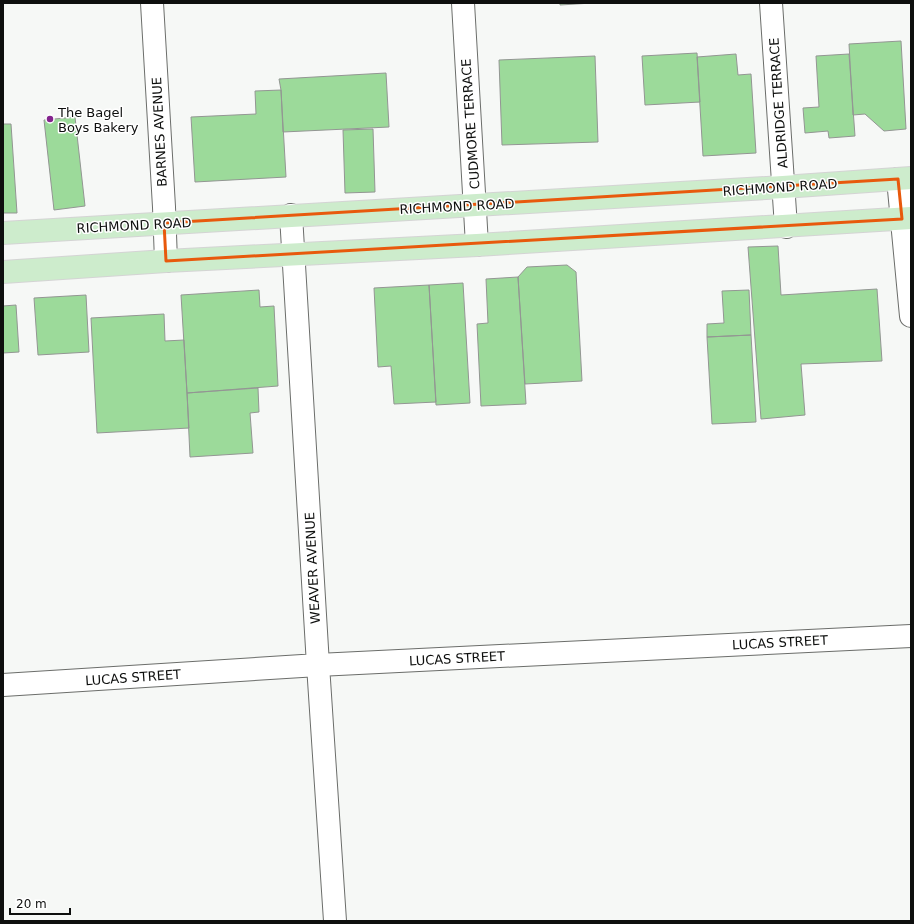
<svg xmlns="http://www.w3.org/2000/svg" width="914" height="924" font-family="'DejaVu Sans',sans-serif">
<rect width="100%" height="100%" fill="#f6f8f6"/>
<!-- building -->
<path fill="#9cda9a" stroke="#939693" d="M560,3H592L560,5Z
M901,41L906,129L884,131L865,114L853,115L849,44Z
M697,53L700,102L645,105L642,56Z
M736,54L738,75L751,74L756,153L703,156L697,57Z
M849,54L855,136L829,138L828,131L805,133L803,108L819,107L816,56Z
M595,56L598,142L502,145L499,60Z
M386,73L389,127L283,132L281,90L279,79Z
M281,90L286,177L195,182L191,117L256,114L255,91Z
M75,117L85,206L54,210L44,120Z
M3,124H11L17,213H3Z
M373,129L375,192L345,193L343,130Z
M778,246L781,295L877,289L882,361L801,364L805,415L761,419L748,247Z
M567,265L576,272L582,381L525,384L518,277L527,267Z
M518,277L526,404L481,406L477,324L488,323L486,279Z
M463,283L470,403L436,405L429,285Z
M429,285L436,402L394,404L391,366L378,367L374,288Z
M259,290L260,307L274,306L278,386L187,393L181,295Z
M749,290L751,335L707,337V324L724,323L722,291Z
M86,295L89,352L38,355L34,298Z
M16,305L19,352L3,353V306Z
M164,314L165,341L184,340L189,428L97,433L91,318Z
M751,335L756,422L712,424L707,337Z
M258,388L259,412L250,413L253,453L190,457L187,393Z"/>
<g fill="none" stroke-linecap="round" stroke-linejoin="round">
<!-- minor casing -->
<g stroke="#6b6d6a" stroke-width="24">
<path id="minor" d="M152,3L164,207L166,261
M463,3L477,245
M771,3L786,227
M898,179L911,316
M291,215L318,665L335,921
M3,685L318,665L911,636"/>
</g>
<!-- major casing -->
<g stroke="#d4d4d4" stroke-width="24">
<path id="major" d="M3,233L783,187L911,178
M3,272L166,261L477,245L911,218"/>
</g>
<!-- minor -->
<use href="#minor" stroke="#fff" stroke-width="22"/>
<!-- major -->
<use href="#major" stroke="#cdeccc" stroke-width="22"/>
</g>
<!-- marked area -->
<path fill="none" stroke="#e8590c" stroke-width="3" stroke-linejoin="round" d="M898,179L902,219L166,261L164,223Z"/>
<!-- markers -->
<circle fill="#83238d" stroke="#fff" stroke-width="1.5" cx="50" cy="119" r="4"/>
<g text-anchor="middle" stroke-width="3" stroke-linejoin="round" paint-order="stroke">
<!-- street labels -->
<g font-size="13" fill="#0e0f0e" stroke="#fff">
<text transform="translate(778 103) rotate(-94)" y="5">ALDRIDGE TERRACE</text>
<text transform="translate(470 124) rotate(-94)" y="5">CUDMORE TERRACE</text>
<text transform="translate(159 132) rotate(-93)" y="5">BARNES AVENUE</text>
<text transform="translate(780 187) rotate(-4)" y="5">RICHMOND ROAD</text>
<text transform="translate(457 206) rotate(-3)" y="5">RICHMOND ROAD</text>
<text transform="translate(134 225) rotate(-3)" y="5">RICHMOND ROAD</text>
<text transform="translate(312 568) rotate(-93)" y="5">WEAVER AVENUE</text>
<text transform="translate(780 642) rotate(-3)" y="5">LUCAS STREET</text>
<text transform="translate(457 658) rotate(-3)" y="5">LUCAS STREET</text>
<text transform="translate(133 677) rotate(-4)" y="5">LUCAS STREET</text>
</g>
<!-- poi labels -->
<g font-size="13" fill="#0e0f0e" stroke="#fff" text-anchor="start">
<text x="58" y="117">The Bagel<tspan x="58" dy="15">Boys Bakery</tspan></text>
</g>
</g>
<!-- border -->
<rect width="914" height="924" fill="none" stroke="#0e0f0e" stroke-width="8"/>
<!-- scale -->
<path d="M10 908v6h60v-6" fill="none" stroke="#0e0f0e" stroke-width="2"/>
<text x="16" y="908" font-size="12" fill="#0e0f0e" stroke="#ffffff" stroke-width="3" paint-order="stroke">20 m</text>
</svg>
